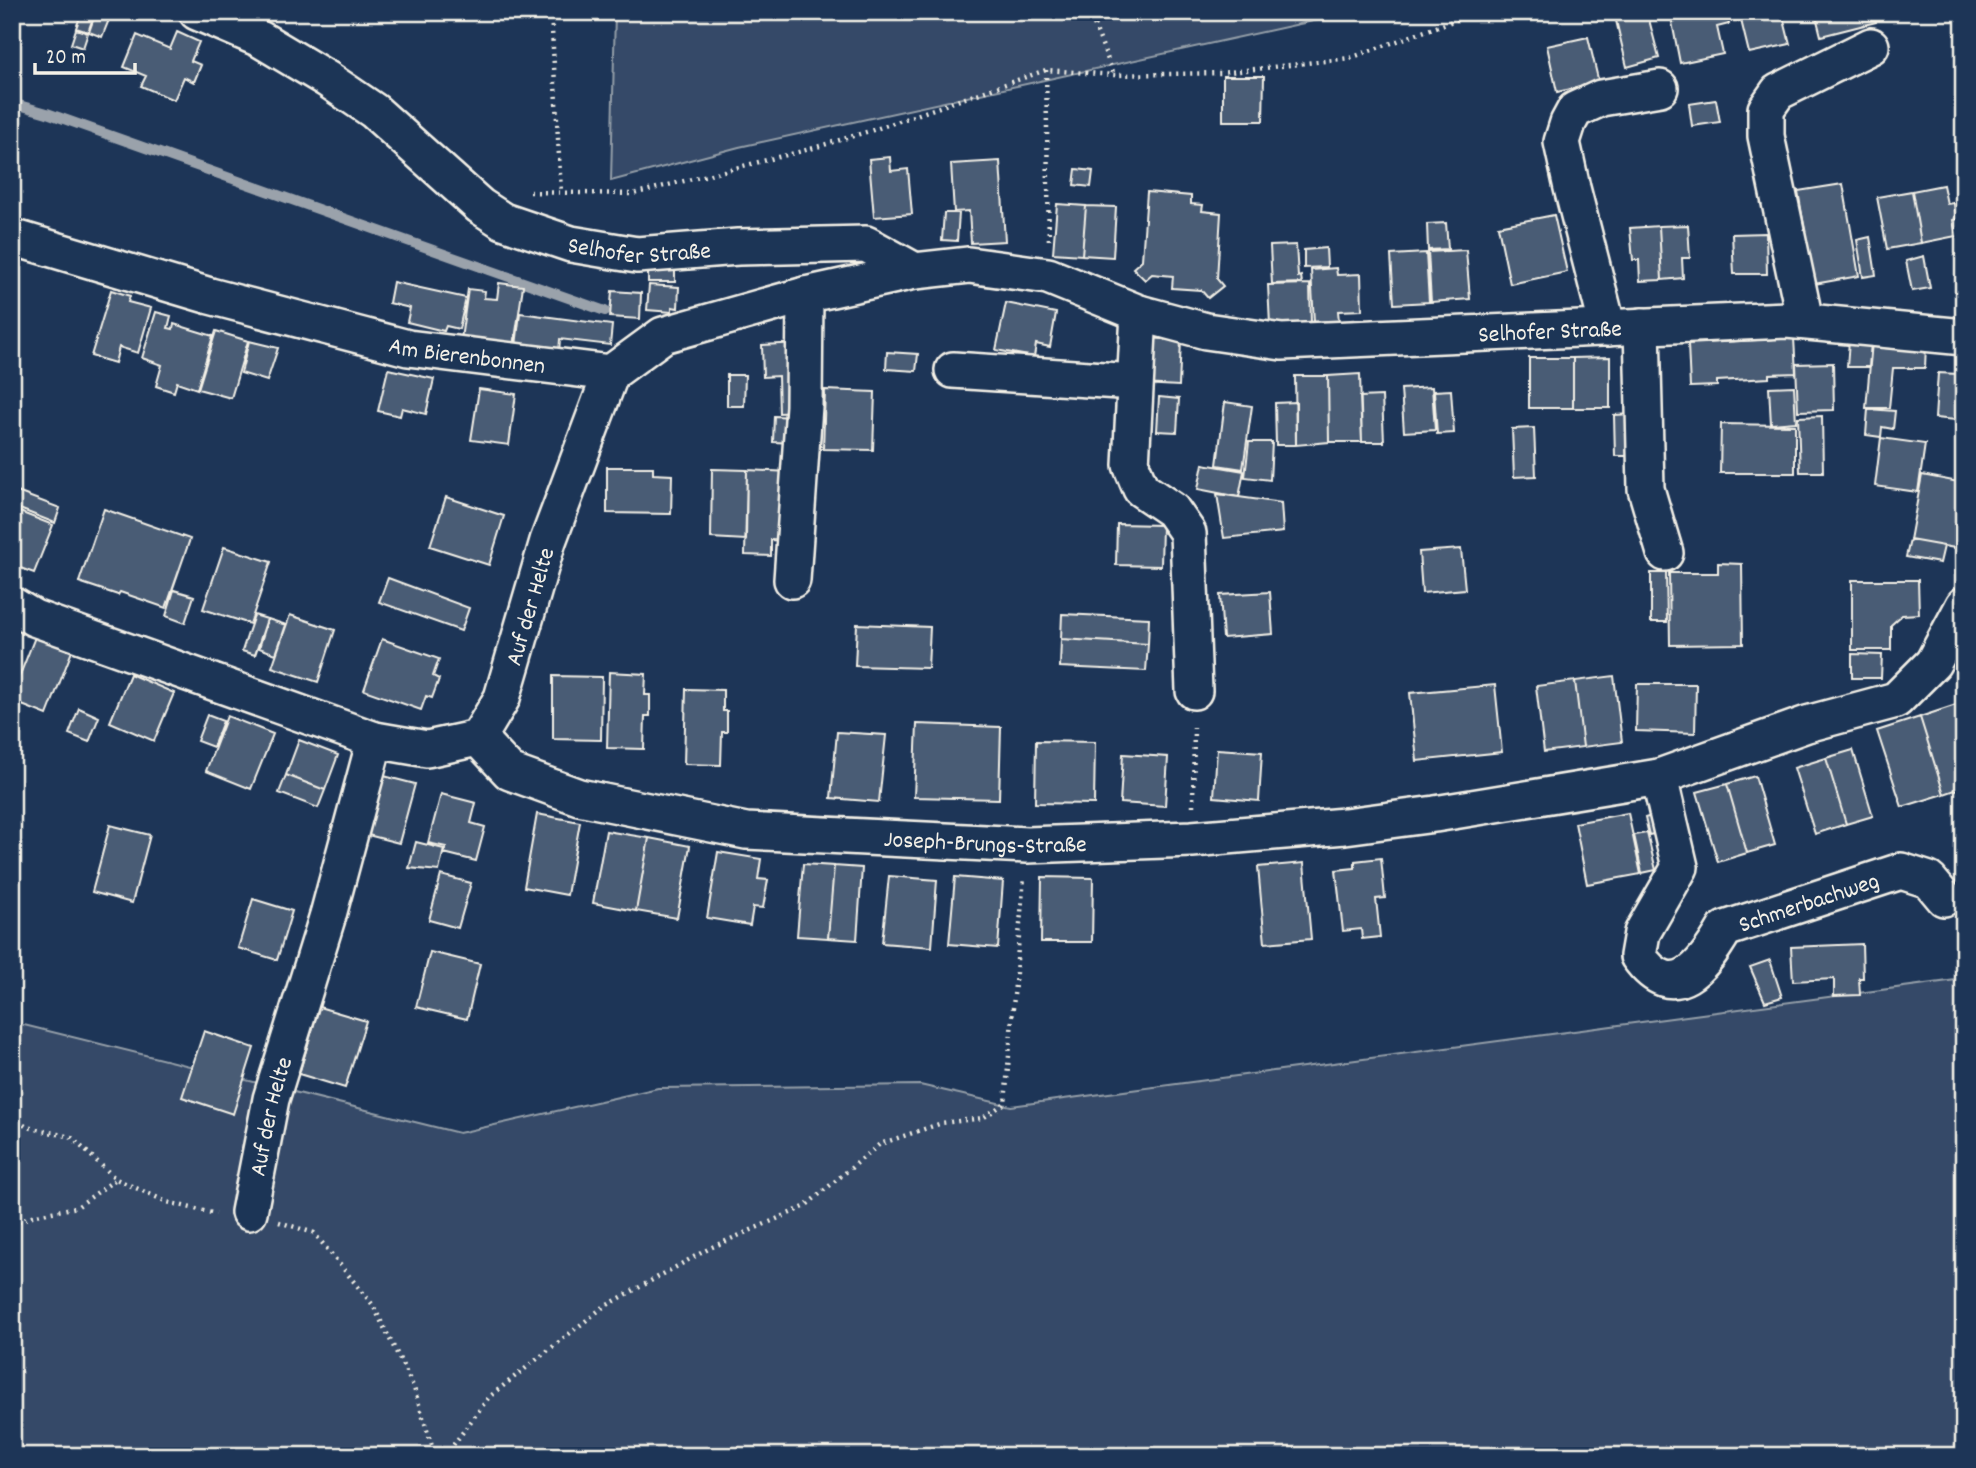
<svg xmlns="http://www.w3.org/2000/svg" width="1976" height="1468" font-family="Dekko,sans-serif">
<rect width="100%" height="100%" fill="#1d3557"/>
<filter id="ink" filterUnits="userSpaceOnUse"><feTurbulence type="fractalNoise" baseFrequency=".0143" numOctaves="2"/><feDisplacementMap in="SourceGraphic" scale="14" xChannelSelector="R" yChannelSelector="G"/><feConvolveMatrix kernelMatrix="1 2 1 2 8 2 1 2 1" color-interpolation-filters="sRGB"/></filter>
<g filter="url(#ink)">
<!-- green -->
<path fill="#354a67" stroke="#949ea8" stroke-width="2" d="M615,12H1354L739,147L611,181Z
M1964,979V1456H12V1022L459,1133L658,1088L920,1085L1011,1106Z"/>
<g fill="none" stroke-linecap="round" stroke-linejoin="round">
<!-- stream -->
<path stroke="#9aa2ab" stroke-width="10" d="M12,103L47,113L605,311"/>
</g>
<!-- building -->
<path fill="#485b74" stroke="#f4f1e8" stroke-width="2" d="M82,12H95L88,32L76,28Z
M96,12H112L102,37L89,32Z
M1614,12H1647L1659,58L1627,67Z
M1670,12H1727L1729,24L1717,27L1723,54L1680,63Z
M1739,12H1782L1790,44L1749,53Z
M1815,12H1874L1876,22L1821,36Z
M76,29L88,33L83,48L71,44Z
M177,32L199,42L191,61L201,65L194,82L184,77L174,100L141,86L146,76L124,67L137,35L170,49Z
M1588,37L1599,83L1557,92L1547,46Z
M1223,76H1264L1263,121H1223Z
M1716,100L1720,122L1692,126L1689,104Z
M890,157L891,171L908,169L912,214L874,217L869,159Z
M1000,161L1005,241L971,243L969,211L954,212L951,164Z
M1076,169L1093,171L1091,187L1074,185Z
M1843,184L1859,276L1814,284L1798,191Z
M1943,185L1947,204L1954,203L1957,219L1953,220L1956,236L1921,243L1912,191Z
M1912,191L1921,243L1887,249L1877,197Z
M1147,192L1191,196V204L1203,205L1202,211L1221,213L1217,279L1223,286L1208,298L1201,290L1172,288L1173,276L1152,274L1145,280L1133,268L1142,260Z
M1057,204L1086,206L1082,255L1053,253Z
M1086,206L1116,207L1113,257L1082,255Z
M944,213H959L957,241L942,240Z
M1554,215L1567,272L1510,284L1498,226Z
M1446,223L1448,249L1428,250L1427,224Z
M1688,225L1690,258H1682L1683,278L1662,280L1659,226Z
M1659,226L1662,280L1640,281L1639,260H1633L1630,228Z
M1766,233L1767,274H1734L1732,234Z
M1870,237L1876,275L1863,277L1857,240Z
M1296,245L1298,277L1301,276L1302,283L1272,284L1270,246Z
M1326,248L1327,267L1304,268V250Z
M1466,250L1470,299L1431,302L1428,252Z
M1964,252V279L1958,254Z
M1426,253L1429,302L1394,304L1391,255Z
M1924,256L1930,288L1912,291L1906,261Z
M1336,268L1337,275L1361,274L1362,310L1338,311L1339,321L1314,322L1311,270Z
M648,270H675V282H648Z
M393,282L466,298L459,329L446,326L444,331L407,322L410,308L389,303Z
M499,283L523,286L514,346L461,339L468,289L485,291L484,298L497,299Z
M1310,284L1311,324L1270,325L1268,285Z
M649,285L679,287L678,308L672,307V312L647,310Z
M111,290L130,296L128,302L151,308L138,353L119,347L115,363L91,356Z
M612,291L641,293L640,319L610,317Z
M1006,303L1056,313L1050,347L1036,344L1034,357L996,350Z
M156,312L171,316L168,328L173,329L174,324L213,336L197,389L177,382L174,392L156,386L162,365L142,358Z
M520,313L612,325L610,345L560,339L559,352L516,346Z
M216,331L248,341L231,398L198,389Z
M1145,338L1181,340L1179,386L1142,384Z
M1794,338L1796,373L1769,374V378L1717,381V386L1690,387L1688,344Z
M249,341L278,348L267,381L241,373Z
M1849,341L1871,342L1869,367H1847Z
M1872,342L1926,344L1925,368H1893L1889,408H1866Z
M800,343L802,412L779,413L778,376L763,377L762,345Z
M887,352L918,354L916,371L886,369Z
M1610,357V408H1573V358Z
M1529,358H1573V408H1529Z
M1960,361H1964V402H1958Z
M1833,363L1834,410L1798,411L1796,364Z
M388,369L434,379L426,414L402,408L400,416L378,411Z
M1938,373L1958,374L1956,420L1935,418Z
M1360,374L1362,442H1329L1328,376Z
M727,375H745L744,406H727Z
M1295,376H1328L1329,442L1296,445Z
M1794,386L1796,422L1771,424L1769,387Z
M1432,387L1435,430L1404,432L1401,389Z
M479,389L516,394L509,445L471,440Z
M825,390L875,392L873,450L823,449Z
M1451,390L1454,433L1437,434L1434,391Z
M1382,396L1384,442H1362L1360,397Z
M1159,397L1179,399L1177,432L1157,431Z
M1225,402L1252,406L1243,469L1217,465Z
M1296,402V445H1276L1275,403Z
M1868,409L1895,411L1893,429L1882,427L1881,437L1866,435Z
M1633,414L1634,456H1615L1614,415Z
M774,416L796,417L795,443L773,442Z
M1822,416L1823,472H1800L1798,417Z
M1721,424L1795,425V473H1720Z
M1534,428L1536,476L1514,477L1512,429Z
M1881,438L1925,444L1918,492L1875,486Z
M1249,442H1272L1270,480L1245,477Z
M1203,464L1244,471L1239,497L1198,489Z
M607,467H653V474L672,475L671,514L607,513Z
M712,469L747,470L746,540L711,538Z
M747,470L791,472L789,541L771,540V556L745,555Z
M1922,475L1964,483V498L1955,548L1910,540Z
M12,490L60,508L55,523L12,506Z
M1217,494L1281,503L1283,532L1224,538Z
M446,497L504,516L489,565L430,546Z
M12,509L53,525L34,573L12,565Z
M104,509L190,539L166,608L120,592L118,595L79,582Z
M1117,524L1162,525L1161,566L1116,565Z
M1910,540L1944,546L1940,563L1906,557Z
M224,547L271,562L250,624L203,609Z
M1461,549L1465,589L1422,593L1419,552Z
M1718,563L1742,564L1743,644L1670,645L1669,573H1718Z
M1651,573H1666L1667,622H1651Z
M388,578L469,608L461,631L379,602Z
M1852,580H1918L1919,614L1902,615L1891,625V650H1852Z
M174,590L194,596L185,623L166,616Z
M1270,592L1273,634L1223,638L1220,595Z
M1062,614L1149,618L1148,644L1061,639Z
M254,615L267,619L255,655L242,651Z
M290,615L335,630L318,682L272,667Z
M268,619L286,625L276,654L259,648Z
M857,624L930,627L928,668L855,666Z
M35,637L72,651L47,715L12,701V695Z
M382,639L439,659L433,676L439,679L432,698L426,696L421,710L364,690Z
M1061,639L1148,644L1146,671L1060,667Z
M1852,654L1882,655L1881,678H1852Z
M1964,659V687H1962L1954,661Z
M609,672L646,674L645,695H650V716H645L644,749L607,748Z
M130,674L174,693L154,741L110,722Z
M553,676L602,677L601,740L553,739Z
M1614,676L1622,742L1583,747L1575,681Z
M1575,681L1583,747L1544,752L1536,686Z
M1637,684H1696L1695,733L1636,731Z
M1495,685L1502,752L1417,761L1410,693Z
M686,689L723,690V711H727V732H722L721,765L684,764Z
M1959,704L1964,719V787L1944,794L1920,717Z
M79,708L99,717L89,742L69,734Z
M207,715L223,721L213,747L197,741Z
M227,716L273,734L251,789L206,771Z
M1920,717L1944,794L1902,807L1877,731Z
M917,724L1001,727L999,799L914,797Z
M837,732L886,735L879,802L831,798Z
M299,740L338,755L325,790L286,775Z
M1036,741L1095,742L1094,804L1035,803Z
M1217,749L1262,752L1259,801L1214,797Z
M1853,750L1873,816L1846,824L1826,758Z
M1123,754L1168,757L1165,806L1120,803Z
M1826,758L1846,824L1815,834L1794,768Z
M286,775L325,790L318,808L279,793Z
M380,775L415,784L399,843L364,834Z
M1755,776L1775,845L1747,853L1727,784Z
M1727,784L1747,853L1718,862L1697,792Z
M441,794L476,803L471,823L485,827L476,861L444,853L446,847L428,843Z
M1628,813L1641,874L1587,884L1575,823Z
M537,814L580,822L567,895L524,887Z
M1658,814L1662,832L1649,835L1645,818Z
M110,825L150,835L132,903L92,892Z
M606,831L649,838L636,911L593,903Z
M1647,833L1656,870L1642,873L1634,835Z
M649,838L690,846L677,918L636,911Z
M416,842L444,849L439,871L409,868Z
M718,852L761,859L758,879L768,880L763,908L753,907L750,925L707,918Z
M1381,858L1385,898L1376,899L1380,937L1362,939L1361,929L1343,931L1336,870L1355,868V861Z
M1304,863L1311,939L1265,943L1258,867Z
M803,864L834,866L828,938L797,936Z
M834,866L862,868L857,940L828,938Z
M441,875L471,883L458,928L429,920Z
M889,876L937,880L932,947L882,943Z
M955,877L1003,881L998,948L949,944Z
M1042,877L1093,878L1092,942H1041Z
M253,899L292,911L277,960L238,948Z
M1862,944L1863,978H1859L1860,995L1834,996V979L1793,981L1791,947Z
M430,952L480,964L467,1019L416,1007Z
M1770,960L1782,997L1765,1002L1750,967Z
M319,1007L366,1021L345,1088L299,1074Z
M204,1031L254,1048L233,1114L182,1097Z"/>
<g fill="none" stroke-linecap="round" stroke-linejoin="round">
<!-- minor casing -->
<g stroke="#f4f1e8" stroke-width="40">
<g id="minor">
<path id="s1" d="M197,12L260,39L327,79L374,111L480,206L503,221L571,244L637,255L738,247L866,244L915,271"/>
<path id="s2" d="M12,237L210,296L408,348L611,373L663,335L805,295L915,271L969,265L1048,276L1139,313L1206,331L1282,342L1787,320L1964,337"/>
<path d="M1139,313L1131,465L1141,489L1172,510L1188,533L1194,691"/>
<path d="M1805,321L1766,136V109L1778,92L1871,46"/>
<path d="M1642,326L1646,489L1665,553"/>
<path d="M1608,328L1572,188L1562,142L1568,123L1575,110L1601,98L1660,88"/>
<path d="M953,370L1134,382"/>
<path d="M792,580L804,406L805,295"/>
<path id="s3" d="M12,605L34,618L375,740L427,749L478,738L502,698L548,541L611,373"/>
<path id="s4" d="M478,738L510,772L579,797L746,831L1027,845L1192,839L1345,826L1435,814L1659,777L1807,724L1896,700L1933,663L1964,605"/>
<path id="s5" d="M1659,777L1680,867L1642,933L1638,956C1674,1007 1704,965 1725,929L1901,871L1929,880L1944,898"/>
<path id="s6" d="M249,1212L271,1099L328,915L375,740"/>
</g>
</g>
<!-- path -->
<path stroke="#f4f1e8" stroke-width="4.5" stroke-dasharray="2 5" stroke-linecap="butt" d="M551,12L561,192
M1089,12L1114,75
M1046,70L1049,244
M530,192L633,194L810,149L873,130L1046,70L1114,75L1221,73L1350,58L1478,12
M1193,806L1194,724
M12,1117L27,1127L71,1137L116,1179L167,1202L216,1214
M279,1222L314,1233L373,1305L414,1388L435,1456
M12,1225L32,1216L77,1207L116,1179
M445,1456L489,1397L602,1308L710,1248L804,1207L880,1144L942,1123L983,1118L1005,1103L1024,877"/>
<!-- minor -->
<use href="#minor" stroke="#1d3557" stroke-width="35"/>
</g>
</g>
<g text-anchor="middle" stroke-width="5" stroke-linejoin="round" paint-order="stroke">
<!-- street labels -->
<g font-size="24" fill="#f4f1e8" stroke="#1d3557">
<text dy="8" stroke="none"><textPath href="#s1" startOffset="514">Selhofer Straße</textPath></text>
<text dy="8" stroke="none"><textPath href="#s2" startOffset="1587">Selhofer Straße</textPath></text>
<text dy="8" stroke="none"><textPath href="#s2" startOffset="471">Am Bierenbonnen</textPath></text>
<text dy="8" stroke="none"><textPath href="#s3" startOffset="635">Auf der Helte</textPath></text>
<text dy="8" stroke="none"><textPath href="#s4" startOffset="530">Joseph-Brungs-Straße</textPath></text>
<text dy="8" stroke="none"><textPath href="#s5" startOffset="399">Schmerbachweg</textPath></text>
<text dy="8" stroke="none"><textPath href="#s6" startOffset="98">Auf der Helte</textPath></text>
</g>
</g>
<!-- margin -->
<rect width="1976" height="1468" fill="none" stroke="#1d3557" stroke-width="42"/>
<rect x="21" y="21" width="1934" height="1426" fill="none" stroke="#f4f1e8" stroke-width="2.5" filter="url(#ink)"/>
<!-- scale -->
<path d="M35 63v10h100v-10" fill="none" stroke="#f4f1e8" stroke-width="3.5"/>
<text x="46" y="63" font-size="21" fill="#f4f1e8" stroke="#1d3557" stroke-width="5" paint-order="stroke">20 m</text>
</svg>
